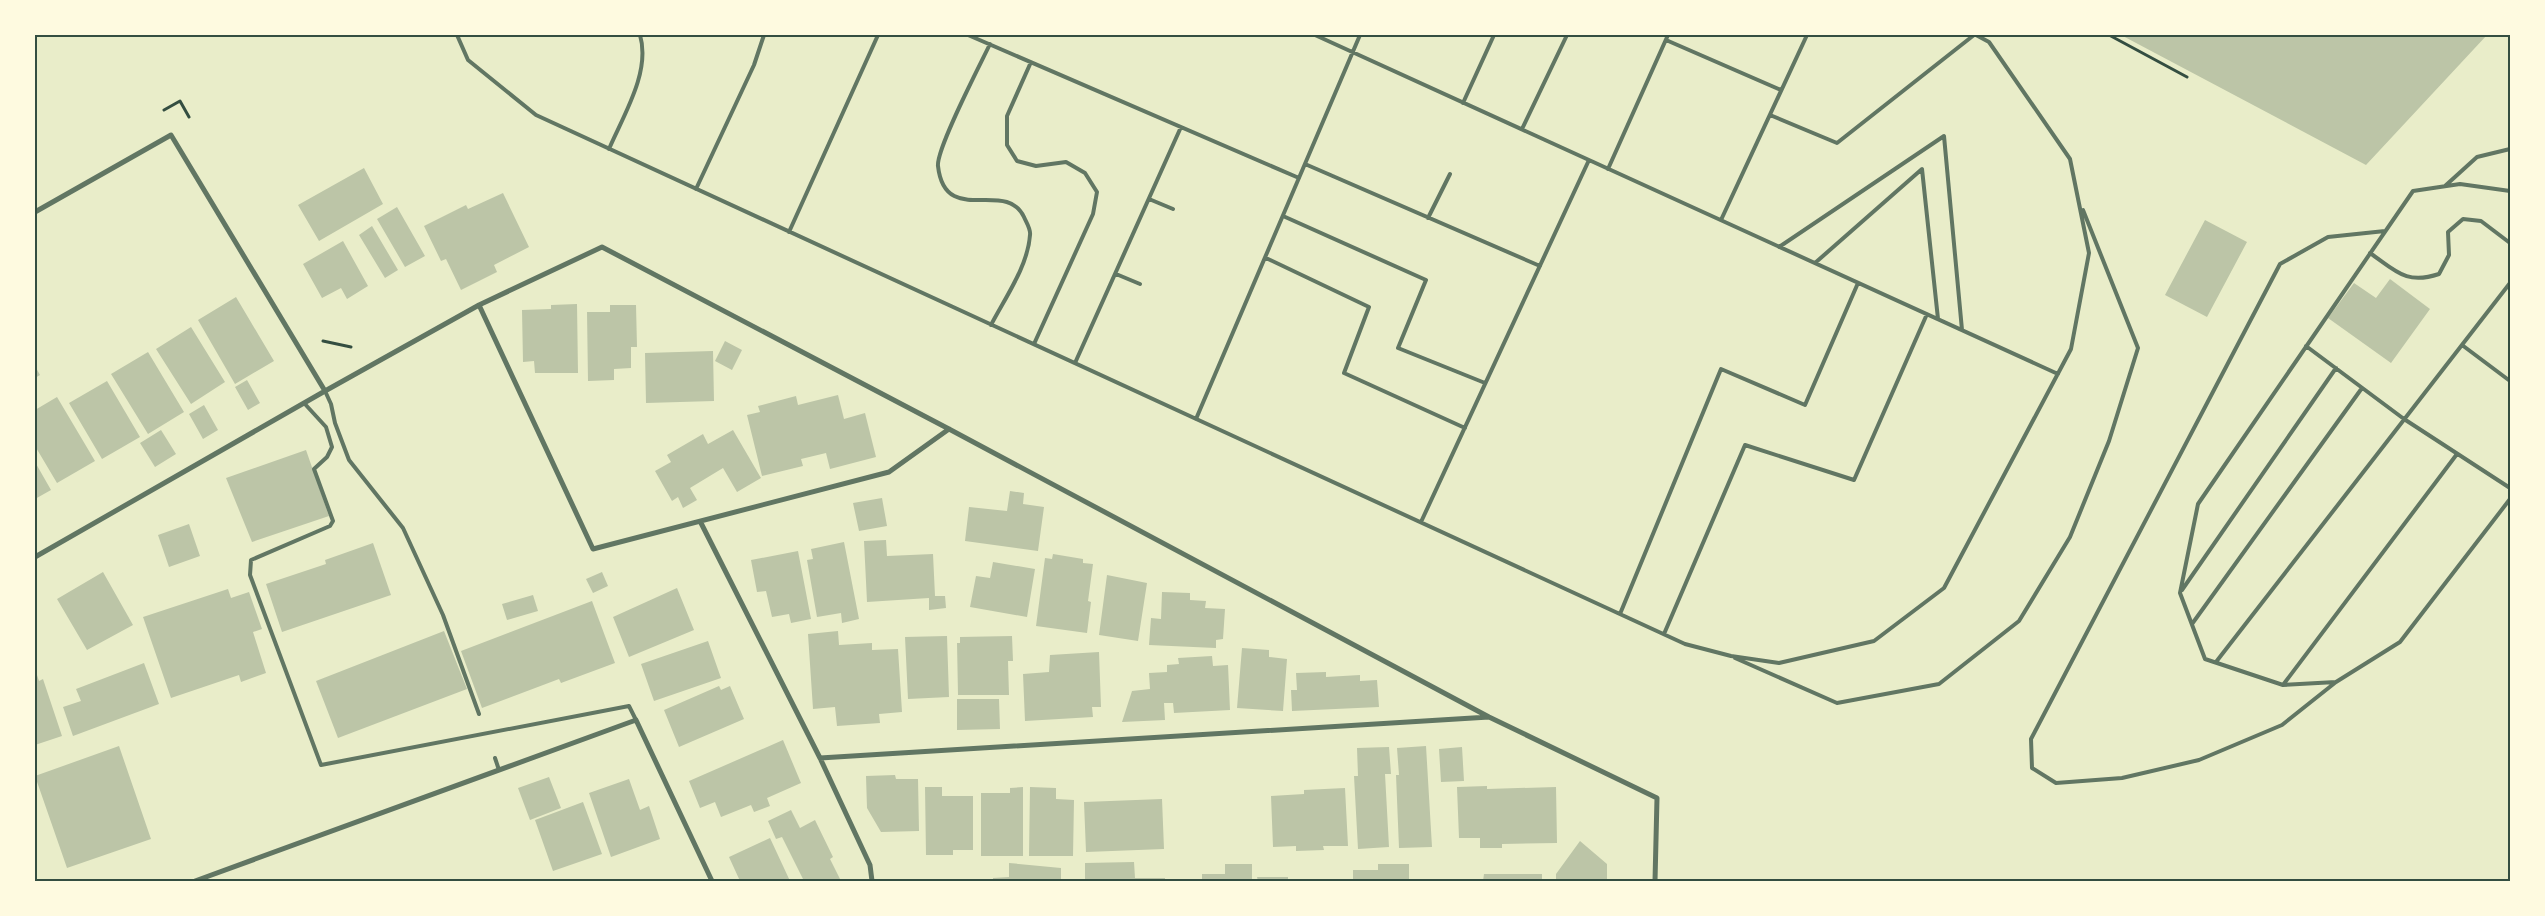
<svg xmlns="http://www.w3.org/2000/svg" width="2545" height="916" font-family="'Work Sans',sans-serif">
<rect width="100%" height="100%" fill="#e9edc9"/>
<!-- building -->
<path fill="#bcc5a7" d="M2121,35H2487L2366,165Z
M364,168L383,204L319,241L298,205Z
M503,193L529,247L494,265L497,272L461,290L446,259L441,261L424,226L466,205L468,209Z
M397,207L425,256L405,267L377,219Z
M2205,220L2247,242L2207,317L2165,295Z
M372,226L398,270L385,278L359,235Z
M343,241L368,286L347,299L341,288L322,298L303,264Z
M2390,279L2430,309L2391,363L2328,318L2354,283L2376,298Z
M236,297L274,361L235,384L198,320Z
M577,304L578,373H535L534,361L523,362L522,310L551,309V305Z
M610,305H636L637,347H631V368L614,369V380L588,381L587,312H610Z
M191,327L225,382L191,404L156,349Z
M725,341L742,350L732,370L715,361Z
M713,351L714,401L646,403L645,353Z
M148,352L184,412L148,434L111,374Z
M35,366L40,375L35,378Z
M247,380L260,403L248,410L235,387Z
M107,381L140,437L102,459L69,403Z
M838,395L844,419L865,413L876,457L830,469L826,453L801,459L803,466L762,476L747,415L760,412L758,406L796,396L798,405Z
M57,397L95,461L57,483L35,446V410Z
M204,405L218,430L203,439L189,414Z
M161,430L176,454L155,467L140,443Z
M733,430L761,478L737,492L723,468L690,488L697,500L683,508L678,497L672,501L655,471L671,462L667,455L703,434L708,444Z
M306,450L329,516L252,542L226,478Z
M35,462L51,490L35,499Z
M1010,491L1024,493L1023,504L1044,507L1038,551L965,541L969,507L1007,511Z
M882,498L887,526L859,531L853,503Z
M189,524L200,556L169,567L158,535Z
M886,540L887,556L933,554L935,596H945L946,608L929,610V598L867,602L864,541Z
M844,542L859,619L842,623L841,613L817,617L807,560L813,559L811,549Z
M373,543L391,595L282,632L266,584L326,564L325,560Z
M798,551L811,619L791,623L789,614L772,617L766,591L757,592L751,560Z
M1053,554L1083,559V563L1093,564L1088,601L1091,602L1087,633L1036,626L1045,558L1052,559Z
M993,562L1035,569L1027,617L970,607L976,576L990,578Z
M103,572L133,625L87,650L57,599Z
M602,572L608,586L593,593L586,579Z
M1107,575L1147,583L1138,641L1099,635Z
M677,588L694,630L629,657L613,617Z
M228,589L231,598L249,592L262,629L253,632L266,673L241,682L239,675L171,698L143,617Z
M1162,592L1190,593V600L1206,601L1205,608L1225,609L1223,639L1216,640V648L1149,645L1151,618L1161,619Z
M533,595L538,611L507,620L502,604Z
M592,601L615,663L561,683L559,679L482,708L461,651Z
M444,631L467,689L338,738L316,681Z
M838,631L839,645L872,643V650L898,649L902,712L879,714L880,723L837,726L835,707L813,709L808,634Z
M947,636L949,697L908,699L905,637Z
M1012,636L1013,661H1008L1009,695H958L957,643H960V637Z
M708,641L721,678L654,701L641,664Z
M1242,648L1269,650V657L1287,659L1283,711L1237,708Z
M1099,652L1101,707H1092L1093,717L1025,721L1023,674L1049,672L1050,655Z
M1212,656L1213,666L1228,665L1230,710L1174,713L1173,703H1164L1165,720L1122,722L1132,691L1150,689L1149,673L1167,672V665L1179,664L1178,658Z
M144,663L159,704L73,736L63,707L81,701L76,689Z
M35,669L39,681L43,679L62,736L35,745Z
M1326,672V677L1360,675V681L1377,680L1379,707L1292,711L1291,690H1297L1296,673Z
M719,686L721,690L730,686L744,719L679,747L664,710Z
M957,699H999L1000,729L957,730Z
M783,740L801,783L767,798L770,806L754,812L751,805L721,817L715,802L700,808L689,781Z
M119,746L151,839L67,868L35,776Z
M1426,746L1432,847L1399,848L1396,775H1399L1397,748Z
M1389,747L1391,774H1385L1389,847L1358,849L1354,776H1358L1357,748Z
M1462,747L1464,781L1441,782L1439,749Z
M895,775L896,779H918L919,831L881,832L867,808L866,776Z
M549,777L561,808L530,820L518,788Z
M629,779L640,810L649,806L660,839L611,857L589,793Z
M1487,786V789L1556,787L1557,843L1502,844V848H1480V838H1459L1457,787Z
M925,787H942V796H973V850H953V855H926Z
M1023,787V856H981V793H1010V788Z
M1030,787L1056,788V799L1074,800L1073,856H1029Z
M1345,788L1348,846H1323L1324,850L1296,851V846L1273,847L1271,796L1304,794V790Z
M1162,799L1164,849L1086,852L1084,802Z
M583,802L602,854L553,871L535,820Z
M791,810L800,828L815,820L833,857L830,859L841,881H804L782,837L776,839L768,821Z
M770,838L790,881H740L729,857Z
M1580,841L1607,864V881H1556V874Z
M1134,862L1135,878H1165V881H1085V863Z
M1009,863L1061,868V879L1063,881H993V878L1009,877Z
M1225,864H1252V881H1202V874H1225Z
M1378,864H1409V881H1353V870H1378Z
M1484,874H1542V881H1483Z
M1257,877H1288V881H1258Z
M903,879H933V881H903Z"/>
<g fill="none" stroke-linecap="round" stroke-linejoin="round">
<!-- path -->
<path stroke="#344e41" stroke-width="3" d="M2109,35L2187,77
M164,110L180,101L189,117
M323,341L351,347"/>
<!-- service -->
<path stroke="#617663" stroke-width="4" d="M457,35L468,60L536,115L1685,644L1731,656L1779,663L1874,641L1944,588L2071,349L2089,253L2070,159L1989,42L1976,35
M968,35L1299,178
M1315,35L2058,374
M1666,40L1781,90
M990,44C980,65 936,149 938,166C945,228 1006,178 1024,217C1026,222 1031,229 1030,235C1028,266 1005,298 991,325
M1031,62L1007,116V145L1017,161L1036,166L1066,162L1085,173L1097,192L1093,214L1034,344
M1463,103L1494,35
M1770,115L1837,143L1974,35
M1522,129L1567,35
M609,149C623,116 651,72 640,35
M1305,164L1540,266
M1608,169L1668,35
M2445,186L2477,157L2510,149
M696,189L754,65L764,35
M2510,191L2460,184L2413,191L2198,504L2180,593L2205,659L2283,685L2336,682L2400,642L2510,499
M1149,199L1173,209
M1283,216L1426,280L1398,348L1485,383
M1428,218L1450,174
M1721,220L1807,35
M789,232L878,35
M1779,247L1944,136L1962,330
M2370,253C2396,271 2406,285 2439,274L2449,255L2448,232L2463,219L2481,221L2510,243
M1266,258L1369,307L1344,373L1465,428
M1815,263L1922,169L1938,319
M1116,274L1140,284
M2462,345L2510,381
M2306,346L2404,419L2510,488
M1075,363L1181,127
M325,391L331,404L335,423L349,460L403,528L443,615L479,714
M304,403L326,427L332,447L327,457L314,469L333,521L330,526L251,560L250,575L321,765L629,706L636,720
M1196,419L1360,35
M1421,522L1589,160
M2182,590L2336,368
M1620,614L1721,369L1805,405L1858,283
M2192,624L2362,388
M1664,634L1745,445L1854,480L1927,314
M1735,658L1837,703L1939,684L2019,621L2070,537L2109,441L2138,348L2083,210
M2216,662L2510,283
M2336,682L2282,725L2199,760L2122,778L2056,783L2032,768L2031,739L2280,264L2328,237L2385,231
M2283,685L2457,454
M495,758L499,770"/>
<!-- minor -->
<path stroke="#617663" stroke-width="5" d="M35,212L171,135L325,391L479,305L602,247L949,429L1489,717L1657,798L1655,881
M479,305L593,549L889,472L949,429
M701,523L820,758L870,865L872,881
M35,557L325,391
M820,758L1489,717
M195,881L636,720L712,881"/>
</g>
<!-- border -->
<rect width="2545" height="916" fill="none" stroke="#fefae0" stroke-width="72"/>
<rect x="36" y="36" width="2473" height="844" fill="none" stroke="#344e41" stroke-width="2"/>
</svg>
